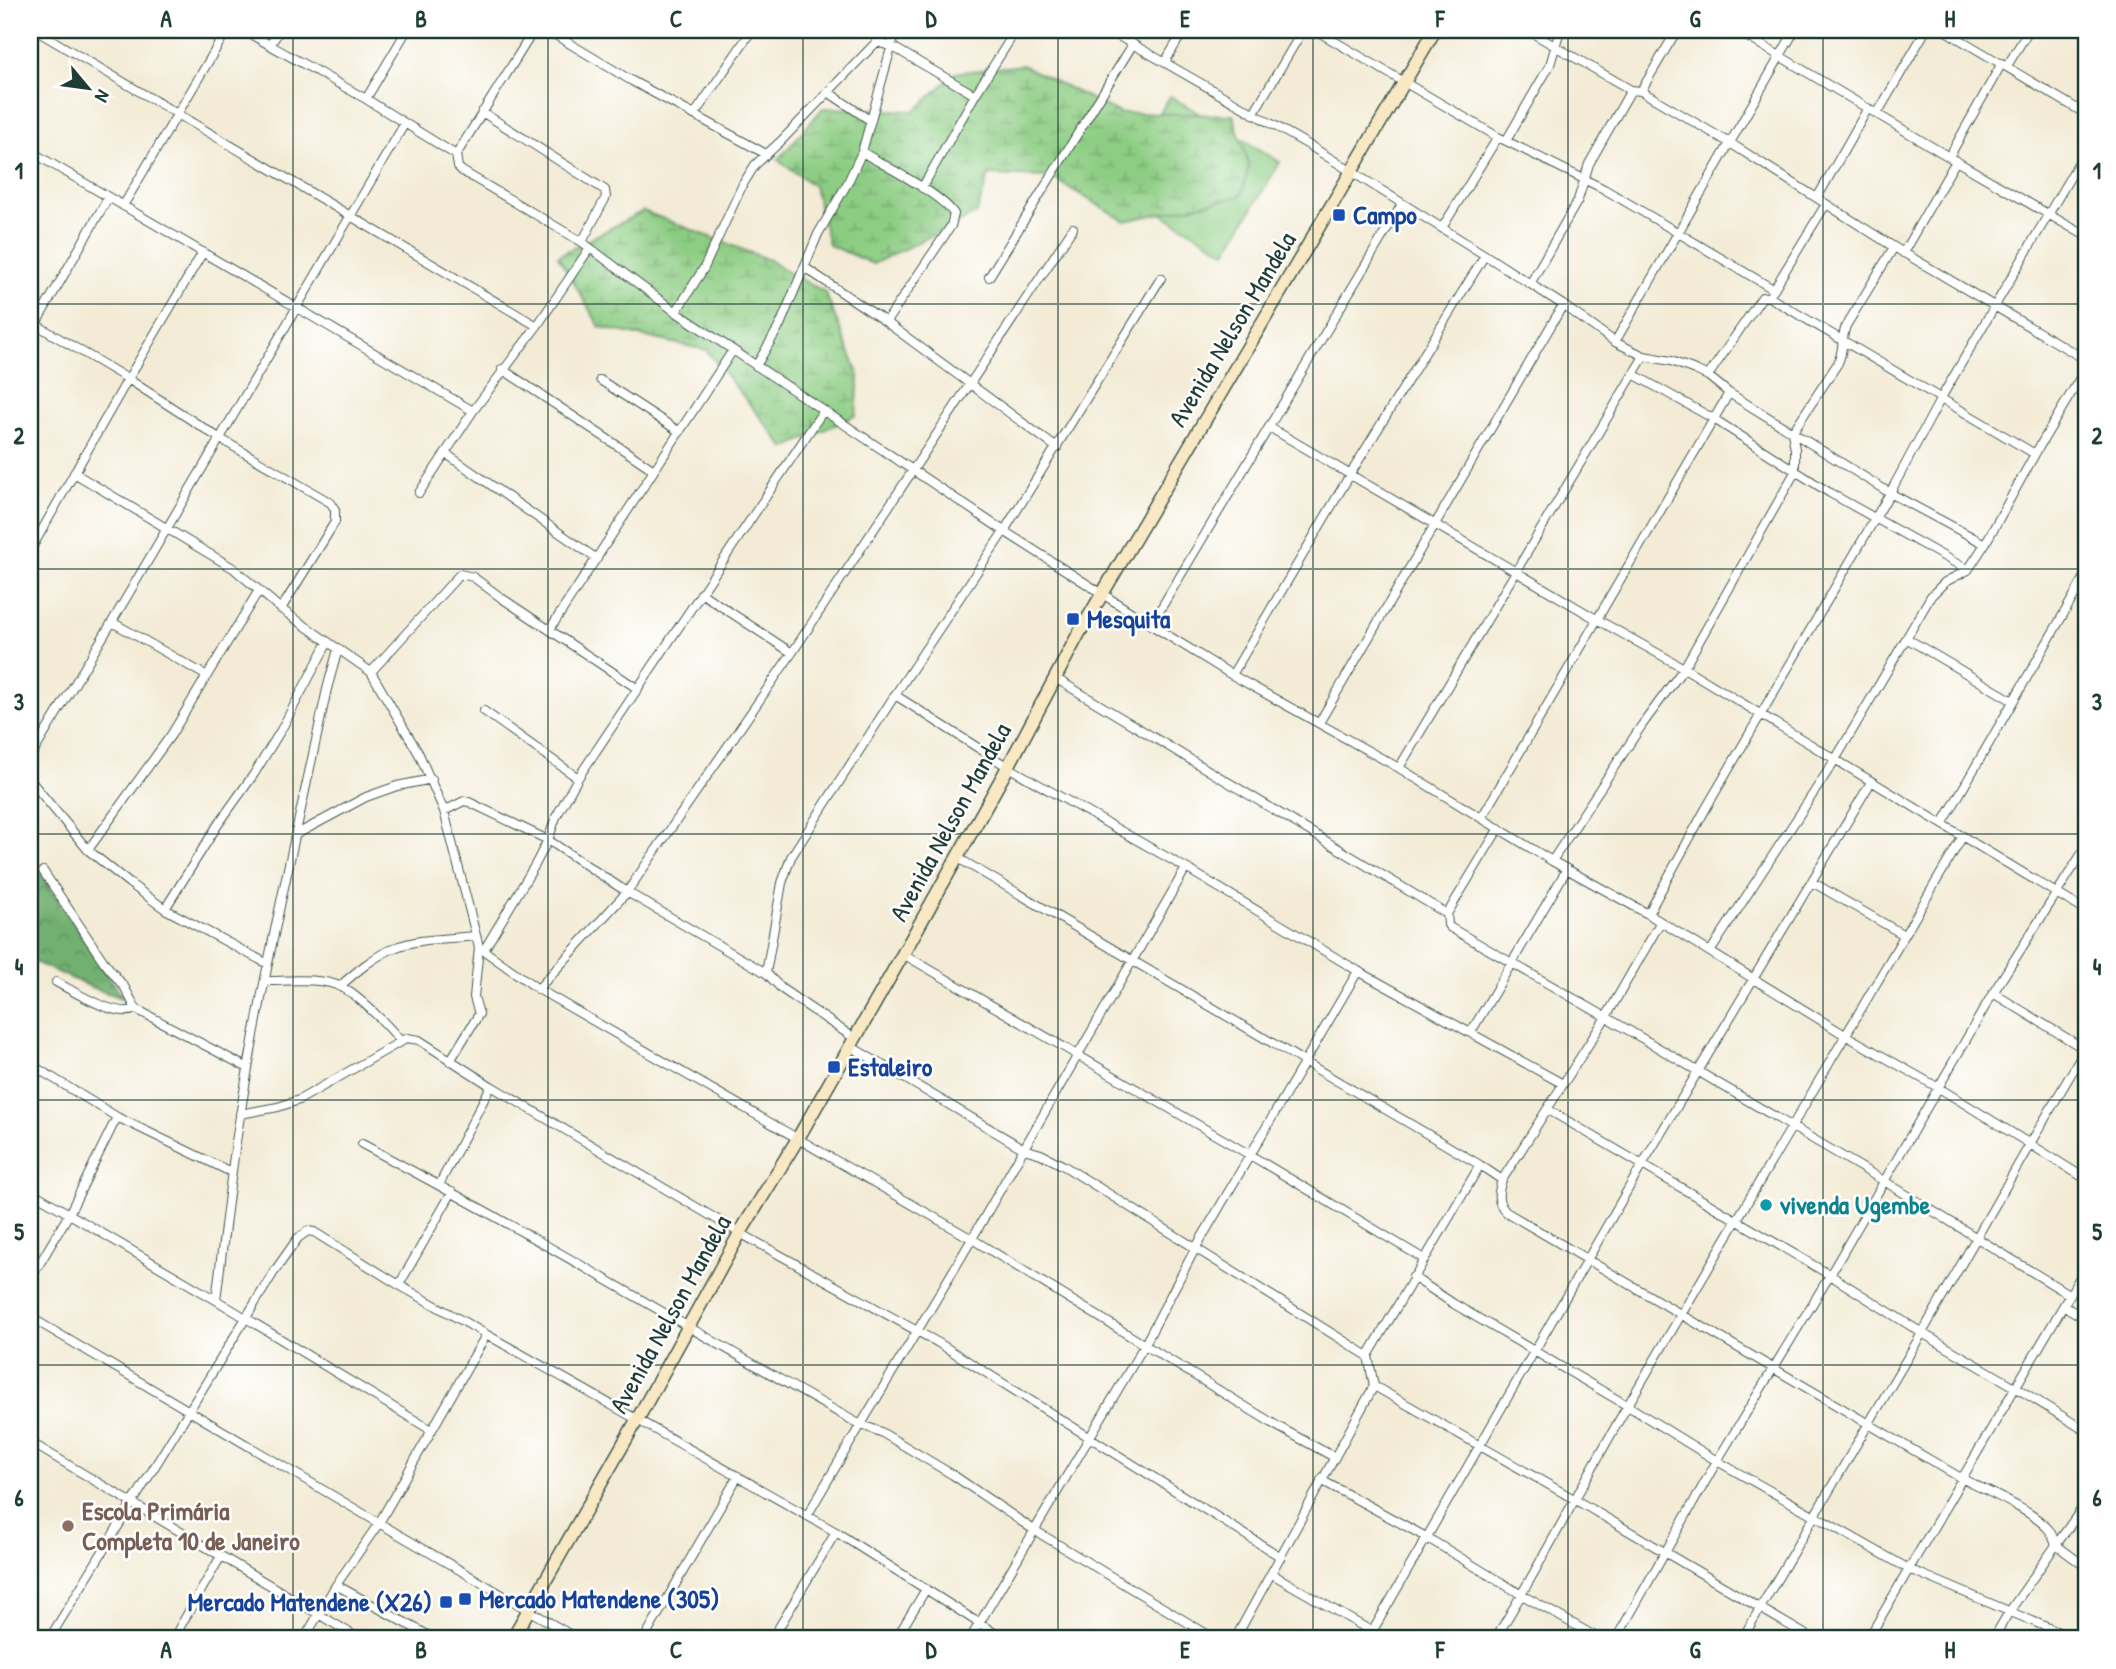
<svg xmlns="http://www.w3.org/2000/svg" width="2116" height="1669" font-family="'Patrick Hand',sans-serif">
<defs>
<pattern id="forest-crowns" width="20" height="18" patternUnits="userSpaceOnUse" patternTransform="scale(1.75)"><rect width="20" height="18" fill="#72b071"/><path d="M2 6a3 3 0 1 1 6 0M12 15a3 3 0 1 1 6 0" fill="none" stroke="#5d905e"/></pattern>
<pattern id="wetland-marsh" width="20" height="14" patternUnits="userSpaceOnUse" patternTransform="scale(1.75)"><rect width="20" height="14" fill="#8dcd83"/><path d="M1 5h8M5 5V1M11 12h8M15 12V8" fill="none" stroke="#73a86c"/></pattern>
</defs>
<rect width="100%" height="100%" fill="#fff"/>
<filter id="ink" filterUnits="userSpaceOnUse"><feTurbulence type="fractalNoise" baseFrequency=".0143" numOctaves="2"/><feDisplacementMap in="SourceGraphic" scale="14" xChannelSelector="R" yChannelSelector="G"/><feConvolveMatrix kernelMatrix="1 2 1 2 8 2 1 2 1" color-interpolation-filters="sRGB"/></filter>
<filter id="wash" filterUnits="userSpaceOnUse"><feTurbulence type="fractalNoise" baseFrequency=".00686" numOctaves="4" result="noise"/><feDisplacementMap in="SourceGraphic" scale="28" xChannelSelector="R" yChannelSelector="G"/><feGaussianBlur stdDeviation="1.57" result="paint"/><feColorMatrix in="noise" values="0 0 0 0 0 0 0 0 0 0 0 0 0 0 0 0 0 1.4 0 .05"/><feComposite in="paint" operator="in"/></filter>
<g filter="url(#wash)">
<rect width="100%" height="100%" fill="#f3ebd5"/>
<!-- green -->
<path fill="#8dcd83" stroke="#56855c" stroke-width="2" d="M1170,96L1280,162L1226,252L1115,186Z"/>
<!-- forest -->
<path fill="url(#forest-crowns)" stroke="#487652" stroke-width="2" d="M30,857L124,999L91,987L30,960Z"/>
<!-- wetland -->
<path fill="url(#wetland-marsh)" stroke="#56855c" stroke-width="2" d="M1022,65L1119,113L1233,115L1249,166L1241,196L1125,221L1051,177L989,175L976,214L873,264L829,245L814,186L778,160L823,108L915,111L955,73Z
M643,211L769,260L785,271L825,292L859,376L856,415L785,448L706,350L600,327L558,256Z"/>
</g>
<g filter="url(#ink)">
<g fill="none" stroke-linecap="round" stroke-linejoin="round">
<!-- street casing -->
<g stroke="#3f574c" stroke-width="10">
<path id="street" d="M35,30L537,326
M243,30L366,99L456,155L458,167L462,171L582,242L676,312L1004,531L1151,625L1232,675L1399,768L1552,861L1648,914L1845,1035L1939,1088L2030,1144L1922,1333L1742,1639
M547,30L632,81L766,154
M1108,30L1312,147L1485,255L1563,305L1615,342L1644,356L1671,361L1695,370L1708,376L1729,393L1890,493L1985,544
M1315,30L1498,137L1604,189L1773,289
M1527,30L1631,90L1641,91L1730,143L1894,247L2086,360
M1736,30L1949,157L2086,236
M1944,30L2086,114
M877,42L893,47L975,95
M270,45L280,30
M1165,62L1184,30
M2007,66L2029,30
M1641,91L1677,30
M828,92L871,121
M366,99L407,30
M482,112L605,190L606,197L582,242
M1253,114L1303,30
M1877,114L1926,30
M694,115L752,30
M1506,141L1550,65L1560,30
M30,151L473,411
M862,152C885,166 941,194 954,214L951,226L886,322
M456,155L534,30
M1949,157L2002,63
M922,188L975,95L1016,30
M1817,198L1868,108
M123,206L227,30
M1442,228L1498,137
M1903,253L1956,161
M804,267L886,322L1057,448
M989,277L1133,44
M1530,284L1578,200L1589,164L1631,90
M1769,297L2035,454
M676,312L704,268L743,184L755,165L781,141L888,30
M30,321L128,379L219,438L331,503L335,510V522L281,609
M30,334L108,198
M1615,342L1795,30
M756,366L780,325L818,234L847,184L862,152L896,30
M502,369L654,470
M1633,374L1714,419L1830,493L1968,570
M1708,376L1762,297H1769L1826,204
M600,380L680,432
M1269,427L1598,620L1684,668L2086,911
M445,453L597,559
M74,473L233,568L281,609L371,672L419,754L444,811L479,947L474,997L479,1014L450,1061
M419,493L473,411L537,326L589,249
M30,551L128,379L203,252
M701,593L792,653
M112,622L207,676
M1151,625L1402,204
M550,629L733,350
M1906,638L2013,701
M371,672L460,574L473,577L503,599L638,689
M1232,675L1351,473L1485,255
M1055,678L1447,914
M895,695L1008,767L1186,868L1358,971L1563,1084
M484,711L578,778
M1319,723L1563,305
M30,758L112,622L405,123
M1399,768L1644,356
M30,780L88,850L129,883L165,909L268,964
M444,811L464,801L469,802L548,840L627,892L766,973
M1482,817L1729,393
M1943,823L2086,575
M1499,828L1447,914L1448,925L1451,928L1606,1017L1884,1181L2070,1295
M297,834L366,797L397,786L432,779
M88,850L171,735L259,590
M958,858L1480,1165L1368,1356L1374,1386L1235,1639
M1552,861L1642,725L1684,668L1795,472V449L1792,433L1838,363C1844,350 1841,338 1846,326L1894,247
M43,871L104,962L125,988L136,1009L248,1068
M1812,882L1904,935
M165,909L217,826L254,774L281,730L328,642
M1648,914L1705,810L1890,493L1941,398L2086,150
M479,947L538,989L972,1239L1277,1426L1334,1457
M484,950L535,865L548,840L556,817L578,778L823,411
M1710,952L1835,760L1931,596L1945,582L1968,570L1985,544L2035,454L2086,368
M903,954L1250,1155L1424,1259
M265,981C287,981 321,977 341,987C358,995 390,1027 401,1042
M56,982C75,992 117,1019 136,1009
M340,986C356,972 373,957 394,948C418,938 449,939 475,936
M538,989L627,892L792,653L1073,228
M1993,993L2086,1050
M1471,1032L1567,869
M854,1038L782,989L766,973L782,883L791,857L895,695L1004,531L1161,278
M850,1046L1024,1149L1041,1154L1064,1166L1368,1356
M2085,1050L2030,1144L2086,1179
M30,1064L117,1117L231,1172
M1547,1109L1830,1275L1922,1333L2015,1387L2086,1431
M240,1114L278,1107L299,1100L407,1038L419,1040L491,1086L740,1233L937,1342L1281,1557
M362,1144C530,1233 693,1331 859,1424L881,1432L953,1475L1034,1530L1215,1639
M1480,1165L1502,1180L1606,1017L1660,923
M1502,1180C1498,1192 1496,1202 1506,1212L1961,1478C1984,1490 2034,1511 2049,1530C2052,1534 2054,1540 2056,1545L2009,1612L1993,1639
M439,1185L491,1086
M30,1191L216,1300L431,1430
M1413,1277L1454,1304L1628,1406L1717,1461L1909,1569L2075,1639
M30,1280L69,1214L117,1117
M399,1285L452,1192
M216,1300C224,1238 230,1177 240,1116C263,972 297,831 327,689L338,649
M2064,1306L2086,1319
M30,1317L379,1523L486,1335
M1374,1386L1574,1499L1813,1639
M30,1442L360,1639
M1321,1480L1426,1537L1522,1595L1600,1639
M2086,1503L2056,1545L2086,1567
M807,1516C861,1422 919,1330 973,1237C1044,1114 1114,991 1186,868
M1272,1574L1385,1639
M336,1585L435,1639
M49,1639L274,1272L298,1238L308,1231L314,1232L399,1285L836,1532L1004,1639
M173,1639L221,1556
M304,1639L336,1585L379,1523L578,1639
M644,1639L738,1476
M772,1639L836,1532
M896,1639L926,1589
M970,1639L1145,1344L1195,1249L1358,971
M1368,1639L1642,1165L1871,782
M1495,1639C1541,1564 1581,1486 1625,1410C1737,1218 1850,1027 1963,836
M1616,1639L1717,1461L1830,1275L1993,993L2086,847
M1868,1639L2086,1267"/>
</g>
<!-- secondary casing -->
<g stroke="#3f574c" stroke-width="15">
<path id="secondary" d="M512,1639L637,1420L740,1233L797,1140L903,954L1008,767L1078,635L1435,30"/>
</g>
<!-- street -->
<use href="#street" stroke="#fff" stroke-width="8"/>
<!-- secondary -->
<use href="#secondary" stroke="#f8e8c3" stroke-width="12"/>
</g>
</g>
<!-- grid -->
<path fill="none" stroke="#1f3d34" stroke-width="2" stroke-opacity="0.55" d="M293,30V1639M548,30V1639M803,30V1639M1058,30V1639M1313,30V1639M1568,30V1639M1823,30V1639M30,304H2086M30,569H2086M30,834H2086M30,1100H2086M30,1365H2086"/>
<!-- markers -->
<g fill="#1a4fb4" stroke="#fff" stroke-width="2.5">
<rect x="1332" y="208" width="14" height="14" rx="3.5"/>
<rect x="1066" y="612" width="14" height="14" rx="3.5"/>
<rect x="827" y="1060" width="14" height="14" rx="3.5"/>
<rect x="458" y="1592" width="14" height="14" rx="3.5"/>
<rect x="439" y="1595" width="14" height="14" rx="3.5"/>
</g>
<circle fill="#0f9aa8" stroke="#fff" stroke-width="2.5" cx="1766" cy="1205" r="7"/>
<circle fill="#8d6e63" stroke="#fff" stroke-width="2.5" cx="68" cy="1526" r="7"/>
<g text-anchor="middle" stroke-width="5" stroke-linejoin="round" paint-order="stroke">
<!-- transit labels -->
<g font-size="26" font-weight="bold" fill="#164399" stroke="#fff" text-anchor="start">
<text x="1353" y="224">Campo</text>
<text x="1087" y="628">Mesquita</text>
<text x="848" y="1076">Estaleiro</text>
<text x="479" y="1608">Mercado Matendene (305)</text>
<text x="432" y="1611" text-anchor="end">Mercado Matendene (X26)</text>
</g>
<!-- street labels -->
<g font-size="26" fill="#1f3d34" stroke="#fff">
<text transform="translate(1232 329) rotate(-59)" y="9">Avenida Nelson Mandela</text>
<text transform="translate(950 822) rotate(-61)" y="9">Avenida Nelson Mandela</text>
<text transform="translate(670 1314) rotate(-61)" y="9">Avenida Nelson Mandela</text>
</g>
<!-- culture labels -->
<g font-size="26" font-weight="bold" fill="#0d838f" stroke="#fff" text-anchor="start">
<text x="1780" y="1214">vivenda Ugembe</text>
</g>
<!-- education labels -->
<g font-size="26" font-weight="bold" fill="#785e54" stroke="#fff" text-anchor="start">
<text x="82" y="1520">Escola Primária<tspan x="82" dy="30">Completa 10 de Janeiro</tspan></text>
</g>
</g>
<!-- margin -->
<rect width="2116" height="1669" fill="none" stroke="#fff" stroke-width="77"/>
<!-- north arrow -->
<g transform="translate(88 88) rotate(119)" stroke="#ffffff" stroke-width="5" paint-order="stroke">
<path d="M0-5L12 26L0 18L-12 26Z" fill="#1f3d34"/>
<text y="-10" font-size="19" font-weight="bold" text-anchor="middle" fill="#1f3d34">N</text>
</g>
<rect x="38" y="38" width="2040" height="1592" fill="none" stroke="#1f3d34" stroke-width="2.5"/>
<g font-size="23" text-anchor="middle" font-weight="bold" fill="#1f3d34">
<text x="166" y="27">A</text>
<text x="421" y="27">B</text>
<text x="676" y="27">C</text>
<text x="931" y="27">D</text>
<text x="1185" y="27">E</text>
<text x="1440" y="27">F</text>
<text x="1695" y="27">G</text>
<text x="1950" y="27">H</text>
<text x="19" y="179">1</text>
<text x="2097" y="179">1</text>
<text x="19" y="444">2</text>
<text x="2097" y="444">2</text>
<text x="19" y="710">3</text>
<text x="2097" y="710">3</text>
<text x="19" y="975">4</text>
<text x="2097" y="975">4</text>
<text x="19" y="1240">5</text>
<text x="2097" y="1240">5</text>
<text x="19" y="1506">6</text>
<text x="2097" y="1506">6</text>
<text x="166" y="1658">A</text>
<text x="421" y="1658">B</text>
<text x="676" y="1658">C</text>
<text x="931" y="1658">D</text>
<text x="1185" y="1658">E</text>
<text x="1440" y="1658">F</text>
<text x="1695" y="1658">G</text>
<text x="1950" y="1658">H</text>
</g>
</svg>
